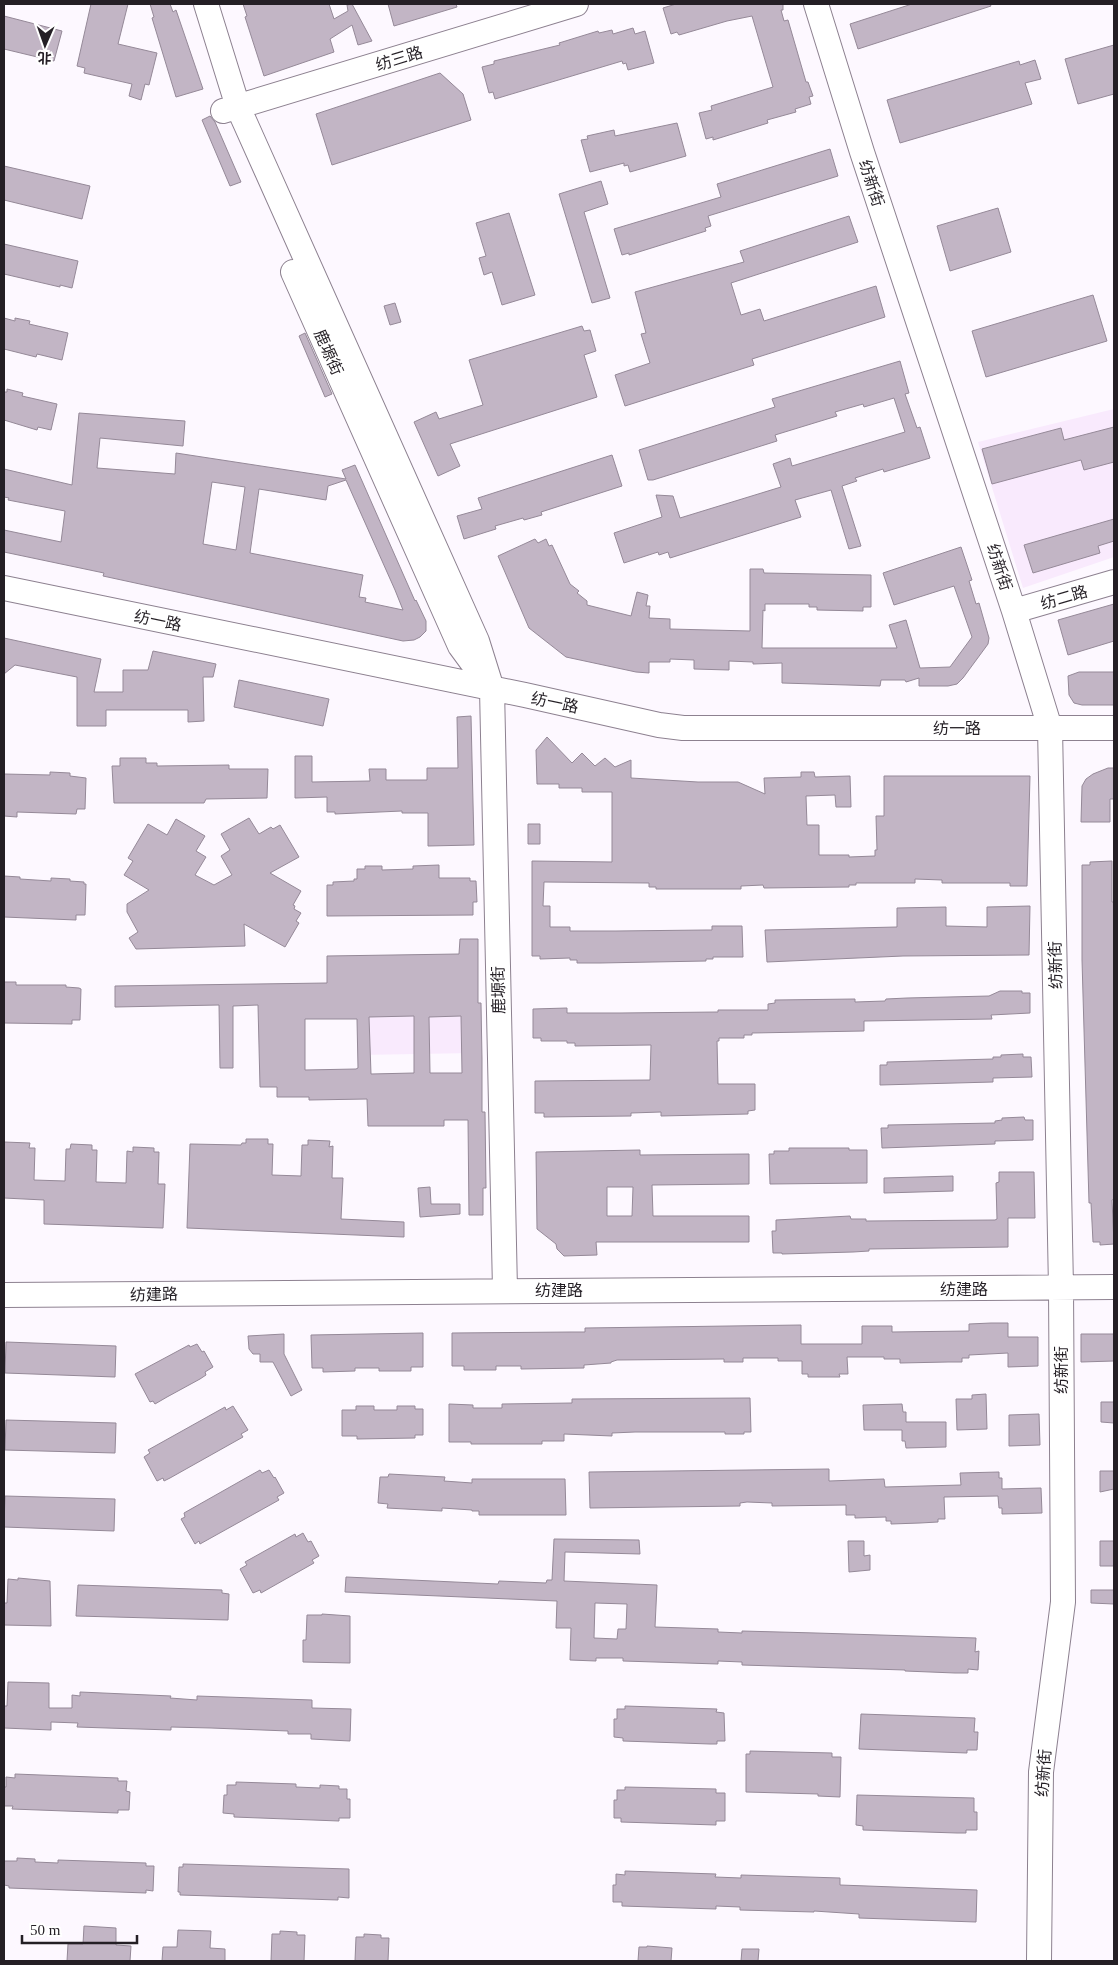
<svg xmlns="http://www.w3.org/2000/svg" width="1118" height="1965" font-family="'Times New Roman','Noto Sans SC',serif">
<rect width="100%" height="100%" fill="#fdf8ff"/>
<!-- built -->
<path fill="#f9eafd" d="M1114,409V557L1023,588L978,442Z
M361,995L473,996L474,1053L359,1055Z"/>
<!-- building -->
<path fill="#c2b5c5" stroke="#958998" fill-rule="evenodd" d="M91,4H128L118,44L157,53L149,85L145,84L141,100L129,96L132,84L84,73L85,68L77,66Z
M150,4H170L173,12L176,10L203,89L176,97L152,18L154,17Z
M243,4H329L334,19L348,11L347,5L352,4L372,41L358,45L352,25L330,39L334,52L264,76L245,17L247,16Z
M388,4H456L457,7L394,26Z
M676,4H783V10H781L784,21L788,20L806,82H808L813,96L809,97L811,104L795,109L796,112L767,120L768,123L713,140V137L706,139L699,113L712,110L711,106L773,87L752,16L727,21L679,35L677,32L671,34L663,8Z
M912,4H990L991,6L858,49L850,24Z
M4,16L62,31L54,61L4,49Z
M633,28L635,34L645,31L654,63L628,70L626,63L623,64L622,61L495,99L493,92L489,93L482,67L494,64V61L560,45L559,43L598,31L599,33L612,30L613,34Z
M1114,45V94L1078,104L1065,59Z
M1035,60L1041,79L1025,83L1032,104L900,143L887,100L1019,61L1020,65Z
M440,73L463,94L471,120L332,165L316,114Z
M210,116L215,122L241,182L230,186L202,120Z
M677,123L686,156L630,172L628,165L624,166V163L590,172L581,140L588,139L587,136L614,130L615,136Z
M830,149L838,176L708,216L711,226L705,228L706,231L629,255V253L622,255L614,229L721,197L717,184Z
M4,166L90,186L82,219L4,200Z
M601,181L608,204L584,212L610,298L592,303L559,194Z
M998,208L1011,252L950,271L937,226Z
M509,213L535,295L502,305L492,272L484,275L479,258L486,256L476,223Z
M849,216L858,242L731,283L741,315L760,309L764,321L876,286L885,317L752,359L754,365L625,406L615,375L650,363L641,334L646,333L635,292L744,262L740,251Z
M4,244L78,261L72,288L60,285V287L4,274Z
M1093,295L1107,341L986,377L972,331Z
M395,303L401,322L390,325L384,306Z
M4,318L15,321V318L30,321L29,324L68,333L62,360L37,354L36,357L4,349Z
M582,326L584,331L590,330L596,351L584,355L597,397L450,444L460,466L438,476L414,422L436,412L439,419L483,405L469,360Z
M305,333L332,394L325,397L299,336Z
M900,361L909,393L905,394L917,428L920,427L930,458L884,472L883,469L855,478L857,481L842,486L861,546L849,549L831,490L795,500L801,517L670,558L668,552L659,555L658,552L624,563L614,533L662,517L656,495L673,496L680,518L781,487L773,464L790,458L792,466L905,432L894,398L864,407L863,404L835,412L837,416L775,435L777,441L653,480H648L639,450L775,407L772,399Z
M7,389L23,393L22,396L57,404L51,430L38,427L37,430L4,420V392H7Z
M79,413L185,421L183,446L100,438L97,468L175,474L176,453L346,479L342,470L355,465L415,601L416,600L426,621V631L420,637L414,640L403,641L103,576L104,573L4,552V530L61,542L65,511L8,500L9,498L4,497V469L72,485ZM346,480L395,590L403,610L365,602L366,598L359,597L363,575L250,553L259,489L326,500L328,486ZM212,482L245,487L236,550L203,544Z
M1114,427V462L1084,470L1081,460L992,484L982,449L1061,428L1064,440Z
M612,455L622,486L541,512L542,515L524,520L523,518L495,526L496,529L464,539L457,516L482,509L478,498Z
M1114,519V541L1098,546L1100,553L1033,573L1024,545Z
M535,539L538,543L546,539L549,546L552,545L570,584L579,591L577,593L587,601V605L631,616L637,592L648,595L646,606H650L649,618L670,619V629L750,631V569H763L764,573L871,575V607H863V611L817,610V607H809V604H765V611L763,610L762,648H897L889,625L906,620L920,668L950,667L972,637L954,586L894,605L883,573L961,547L972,580L969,581L976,604L979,603L989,638L988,644L963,678L957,684L948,686H919V678L906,682L905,680H881L880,686L782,683V663L753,664V662L729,661V670L694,669V660L670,659V662H649V673L636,672L566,657L529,628L498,556Z
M1114,604V641L1068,655L1058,620Z
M4,638L101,659L94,692H123V670H148L153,651L216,664L213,677H203L204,721L188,722V710H106V726H77V677L15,665L4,674Z
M1079,672H1114V705H1082L1074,703L1069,695L1068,676Z
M239,680L329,699L323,726L234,707Z
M471,716L474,845L428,846V813H402V811L335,814V812H327V797L295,798V756H312V782L370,781L369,769H386V780H427V768H458L457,717Z
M547,737L572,763L582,753L595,766L605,758L615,767L631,760V778L698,782H738L765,794L764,778L801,777V772H814L815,777L850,776L851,807H836L835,795L806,796L807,825H819V855H849V857L875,856V850H877L876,816H884V776H1030L1027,886H1010V883H942V880L915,879V883H856V885H849V887L764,888L763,885L741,886V889H656V887H649V883L544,882L543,906H550V927H570V931H616L706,930H712V926H742L743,957H713V959H706V961L600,963H577V960H570V958L540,959V956H532V861L612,862V792H582V788H559V784H537L536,750Z
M120,758H146V763H157V766L229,765V769H268L267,798L206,799L204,803H114L112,766H120Z
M1108,768H1114V799H1110V822H1081L1082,786L1086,779L1093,774Z
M50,772L70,773V776L86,778L85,809H77L76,814L17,812V817L4,816V774L50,775Z
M249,818L259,834L271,827L273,829L280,825L299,857L270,873L301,891L293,905L295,906L294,909L301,913L296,921L299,923L285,947L244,924L245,946L136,949L129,938L138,932L127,912V904L149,890L124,875L133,861L128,858L148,824L167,835L176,819L205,836L196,851L206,857L195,875L214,885L232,875L221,856L230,850L221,834Z
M528,824H540V844H528Z
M1112,861V902H1114V1199L1112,1200L1114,1244L1100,1245V1242H1093L1091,1203H1089L1082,960V865H1090V862Z
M439,865V878H470V881H476L477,902H473V915L327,916V885H333V882L354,881V879H357V869H365V866H382V870L413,869V866Z
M4,876L20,877V879L51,881V878L70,879V881L84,882V884H86L85,915H76V920L4,917Z
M1030,906L1029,955L903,956L767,962L765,930L897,927V908L946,907V926L987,927V907Z
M460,939H478V1003H481L482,1059V1112H485L486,1188H483V1215H469L468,1120H444V1126H368L367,1099L309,1100V1097H277V1087H260L258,1005L233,1006V1068H220L219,1005L115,1007V986L327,983V956L459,954ZM414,1016V1073L371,1074L369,1017ZM461,1016L462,1073H430L429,1017ZM305,1019H357L358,1068L356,1069L305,1070Z
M4,982H16V985H66V987L79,988L81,989L80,1020H72V1024L4,1023Z
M1000,991H1022V993H1030V1013L991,1015L992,1019L864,1021V1031L752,1033V1035H744V1038H719V1041H717L718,1084H755V1110L748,1111V1114L661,1116V1112L631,1113V1116L544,1117V1113H535V1081L650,1080L651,1045L575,1046V1043H567V1041H541V1038H533V1009L567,1008V1013H620L718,1012V1010H768V1004L775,1003V1000L855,999V1002L885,1001L886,999L907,998L989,996Z
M1023,1054V1057H1031L1032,1077L993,1078V1082L880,1085V1065H887V1062L993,1059V1057H1001V1055Z
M1024,1117L1025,1120H1033V1140L995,1141V1144L882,1148L881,1128H888V1125L995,1123V1121L1002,1120V1118Z
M246,1139H268V1144H273L272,1175L301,1176L302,1145H308V1140L330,1141L329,1147L333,1146L332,1178H343L341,1219L404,1222V1237L187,1228L190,1144L241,1145L242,1143H246Z
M4,1142L30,1143L29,1148H35L34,1180L65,1181L66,1149H70L71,1144L92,1145V1150H97L96,1182L126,1183L127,1151L133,1152V1147L154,1148V1152H159L158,1184H165L163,1228L44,1224V1200L4,1198Z
M789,1148H849V1150H867V1183L770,1184L769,1154H774V1151H789Z
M640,1150V1155L749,1154V1184L652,1185L653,1216H749V1242H596L597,1255L564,1256L557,1249L556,1244L537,1229L536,1152ZM607,1187H633L632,1216H607Z
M999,1172H1034L1035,1218H1008V1247L869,1249V1251L853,1252L782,1254V1253H773L772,1231H776V1220L850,1216L851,1219H866V1221L995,1220L997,1219L996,1183L999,1182Z
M953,1176V1191L884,1193V1178Z
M430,1187L431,1204H460V1214L420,1217L418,1188Z
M991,1323H1008V1337H1038V1366L1008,1367V1353L969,1355V1358H962V1362H948L900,1363V1359H884V1357H847L848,1374H839L840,1377H808V1374H802V1361H778V1358H743V1362H724V1359L617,1360L611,1362V1363L584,1365V1368L521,1369V1366H496V1370H464V1366H452V1333L571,1332H585V1328L801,1325V1344H862V1326H892V1332L969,1331V1324Z
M423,1333V1367H411V1371H379V1368H355V1371L323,1372V1368H312L311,1335Z
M284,1334V1354L302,1390L291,1396L273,1362H260V1354H253L249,1349L248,1336Z
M1081,1334H1114V1361L1081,1362Z
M6,1342L116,1346L115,1377L5,1373Z
M197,1344L202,1352L204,1351L213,1367L205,1372L206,1375L200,1379L167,1397L155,1404L153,1401L150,1402L135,1374L189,1345L190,1347Z
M986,1394L987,1429L957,1430L956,1399H972V1395Z
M750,1398L751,1432H744V1434H725V1432H635L612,1433V1436L564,1434V1441H542V1444H471V1442H449V1404L473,1405V1408H502V1404L572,1403V1399Z
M1101,1402H1114V1423L1101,1422Z
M902,1404L903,1412H906V1422H946V1447L906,1448L905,1441H902V1430H864L863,1405Z
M233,1406L248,1430L241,1434L243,1437L170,1478L164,1481L163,1478L157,1481L144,1457L150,1453L148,1450L225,1407L226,1410Z
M356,1406H374V1410H397V1406H415V1409H423V1435H415V1438L357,1439V1436H342V1410H356Z
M1039,1414L1040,1445L1009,1446V1415Z
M6,1420L116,1423L115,1453L5,1450Z
M829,1469V1481L884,1479L885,1487L961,1485L960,1473L999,1472V1478H1002V1489L1041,1488L1042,1513L1002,1514V1508H999L998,1496L944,1497L945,1519H938V1522L920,1523L891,1524V1521H886V1517L855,1518V1515H846V1505L772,1506V1503L747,1502L740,1503V1506L590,1508L589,1472Z
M260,1470L262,1473L269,1470L274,1478L275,1477L284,1493L277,1497L279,1500L200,1544L199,1541L195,1544L181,1519L185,1517L184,1513Z
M1100,1471H1114V1489L1100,1492Z
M389,1474L445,1477L444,1481L472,1483V1479H565L566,1515H479V1511H472V1510L442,1508V1511L387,1508L388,1504L378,1503L380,1477H388Z
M5,1496L115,1499L114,1531L4,1527Z
M303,1533L308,1542L311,1541L319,1556L312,1560L314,1563L261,1593L260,1590L253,1593L240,1569L247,1565L245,1562L295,1534L296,1537Z
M554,1539L639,1540L640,1554L565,1552L564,1581L657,1585L655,1627L718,1629V1632L742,1633V1631L816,1633L976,1638L975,1652L979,1651L978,1670L968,1669V1673H955L905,1671V1670L742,1665V1662L718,1661V1664L623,1661V1658H596V1661L570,1660L571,1628H556L557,1601L345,1592L346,1577L498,1584L499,1581L546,1583L547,1580H552ZM595,1603L627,1604L626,1629H618L617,1639L594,1638Z
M848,1541H864V1556L870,1555V1570L849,1572Z
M1100,1541H1114V1566H1100Z
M18,1578L50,1581L51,1626L4,1625V1603H7L8,1579L18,1580Z
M78,1585L222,1590V1593L229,1594L228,1620L76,1616Z
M1091,1590H1114V1604L1091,1603Z
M322,1614L350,1616V1663L303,1662V1640H306L307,1615H322Z
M8,1682L49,1683V1708H72V1695L80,1696V1692L171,1696L170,1698L197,1700V1696L312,1700V1708L351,1709L350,1741L311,1739V1734H288V1731L211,1728L171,1727V1730L107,1728L77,1727L78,1723L51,1722V1730L4,1728V1706H7Z
M625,1706L717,1709L716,1712L724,1713L725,1741H717V1744H710L623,1741V1738L614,1737V1719H617V1709H625Z
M861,1714L975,1718L974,1732H978L977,1750H967V1753L859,1749Z
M750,1751L832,1753V1757H841L840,1797L818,1796V1794L746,1792V1754H750Z
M15,1774L118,1778V1781H127L126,1791L130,1792L129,1810H118V1813L12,1809L13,1806H4V1787H6V1777L15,1778Z
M236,1782L296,1784V1787L320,1788V1785L339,1786V1789H347V1799H350V1818H339V1821L234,1817V1814L223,1813L224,1795H227V1785H236Z
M625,1787L716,1789V1793H725V1821H716V1825L621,1822V1818H614V1800H617V1790H625Z
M857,1795L974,1798V1812H977V1830H966V1833H957L863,1830V1826L856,1825Z
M17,1858L35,1859V1862L58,1863V1860L146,1863V1866H154L153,1891L146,1890V1893L9,1888V1886L4,1885V1861H17Z
M183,1864L349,1869V1898L338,1897V1900L180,1895V1892H178L179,1867H183Z
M625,1871L716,1874L715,1877L741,1878V1875L840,1878V1885L977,1890L976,1922L859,1918V1914L814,1911V1912L740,1910V1907L716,1906V1909L622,1906V1902H613V1885H616V1874L625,1875Z
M84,1926L116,1928V1945L131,1946L130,1961H67L68,1944H83Z
M178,1930L211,1931L210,1948L225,1949V1961H162L163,1947H177Z
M280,1931L297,1932V1935H305L304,1961H271L272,1934H280Z
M364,1934L381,1935V1938H389L388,1961H355L356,1937H364Z
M647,1946L672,1948L671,1961H638L639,1947H647Z
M742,1949H759L758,1961H741Z"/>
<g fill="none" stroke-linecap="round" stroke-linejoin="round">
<!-- minor casing -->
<g stroke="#8d8190" stroke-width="26">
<path id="minor" d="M206,4L238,107L477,641L492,689L505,1290
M816,4L862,152L1014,611L1050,728L1061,1288L1063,1602L1041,1772L1039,1961
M223,111L576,4
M293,272L460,646L482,676
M4,588L525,695L659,725L683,728H1114
M1014,611L1114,582
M4,1295L1114,1287"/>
</g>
<!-- minor -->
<use href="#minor" stroke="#fff" stroke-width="24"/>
</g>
<g text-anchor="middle" stroke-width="5" stroke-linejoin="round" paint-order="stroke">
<!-- street labels -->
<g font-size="16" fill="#241f25" stroke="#fff">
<text transform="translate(399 58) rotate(-17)" y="6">纺三路</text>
<text transform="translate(872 183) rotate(72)" y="6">纺新街</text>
<text transform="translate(329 352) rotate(66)" y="6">鹿塬街</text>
<text transform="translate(1000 567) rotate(72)" y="6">纺新街</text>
<text transform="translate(1064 597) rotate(-16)" y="6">纺二路</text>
<text transform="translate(158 620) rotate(12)" y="6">纺一路</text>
<text transform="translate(555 702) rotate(12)" y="6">纺一路</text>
<text x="957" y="734">纺一路</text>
<text transform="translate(1055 965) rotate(-91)" y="6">纺新街</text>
<text transform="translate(498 990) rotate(-91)" y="6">鹿塬街</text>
<text x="964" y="1295">纺建路</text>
<text x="559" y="1296">纺建路</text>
<text transform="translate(154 1294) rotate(-1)" y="6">纺建路</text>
<text transform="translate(1061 1370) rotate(-90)" y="6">纺新街</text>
<text transform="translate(1043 1773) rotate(-86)" y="6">纺新街</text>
</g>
</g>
<!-- border -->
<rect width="1118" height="1965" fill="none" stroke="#241f25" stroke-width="10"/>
<!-- north arrow -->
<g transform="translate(45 45) rotate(182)" stroke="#ffffff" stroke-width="4" paint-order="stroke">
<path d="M0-4L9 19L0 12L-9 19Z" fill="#241f25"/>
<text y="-8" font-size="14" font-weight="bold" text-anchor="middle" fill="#241f25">北</text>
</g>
<!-- scale -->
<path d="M22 1935v8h115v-8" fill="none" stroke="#241f25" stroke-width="2.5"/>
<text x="30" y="1935" font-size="15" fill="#241f25" stroke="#ffffff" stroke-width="4" paint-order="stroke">50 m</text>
</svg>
